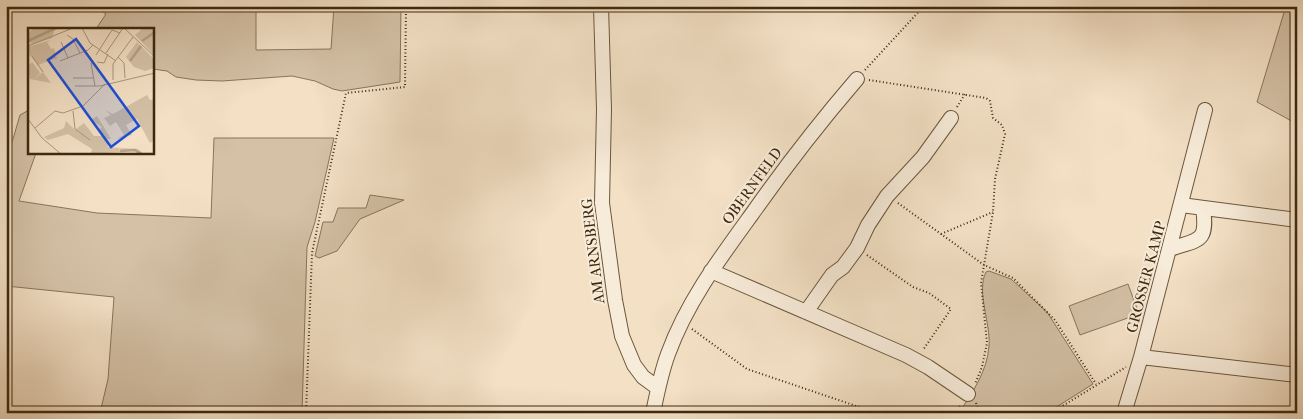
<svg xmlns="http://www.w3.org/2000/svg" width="1303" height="419" font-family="'IM FELL French Canon',serif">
<rect width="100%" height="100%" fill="#f3e0c5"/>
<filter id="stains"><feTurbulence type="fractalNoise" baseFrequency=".004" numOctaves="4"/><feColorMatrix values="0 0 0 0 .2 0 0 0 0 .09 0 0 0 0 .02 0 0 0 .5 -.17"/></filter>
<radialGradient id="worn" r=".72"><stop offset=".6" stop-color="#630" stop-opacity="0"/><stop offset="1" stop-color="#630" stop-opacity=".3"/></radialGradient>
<!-- green -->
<path fill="#d4c1a6" stroke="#89755a" d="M93,6H256V50L331,49L334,6H401L400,82L342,91L333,89L315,81L292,76L222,81L196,80L176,77L167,71L153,69L152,29H96L106,14Z
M1286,6H1297V124L1257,102Z
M29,110V152L36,153L19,201L97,213L211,218L214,138H334L315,222L307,247L302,413H100L108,379L114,297L6,286V163L20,115Z
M370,195L404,200L360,219L337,251L319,258L315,256L323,222H333L338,208H366Z
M989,271L1011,279L1047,312L1093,384L1047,413H959C973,391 987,372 989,346C991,324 976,291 986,272Z
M1128,284L1139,314L1080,335L1069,306Z"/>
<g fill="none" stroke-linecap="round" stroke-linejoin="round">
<!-- minor casing -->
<g stroke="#6b573c" stroke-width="16">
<path id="minor" d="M601,6L604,109L602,203L615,300L622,336L634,365L643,377L658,388
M1181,205L1297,220
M1170,249C1199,239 1208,243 1203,208
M711,271L906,355L928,367L968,394
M806,312L832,275L843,267L857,248L868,225L887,196L923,157L951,118
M1141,357L1297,375
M653,413C657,393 661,373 668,354C687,302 720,258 752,214C785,167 820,122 857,79
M1124,413L1141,357L1205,110"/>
</g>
<!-- path -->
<path stroke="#3e290e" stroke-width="2" stroke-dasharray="1 2.5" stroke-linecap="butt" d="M865,70L924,6
M869,80L986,98L990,101L993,118L1002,125L1005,134L995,179L993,212L981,283L987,343L982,367L975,384
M957,107L965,94
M898,203L984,265L1013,278L1055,320L1096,384
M941,234L993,212
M867,255L913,287L929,293L951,309L923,350
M692,329L747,369L865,409L870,413
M976,403L979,413
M306,413L312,253L346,93L405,87L406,6
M956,413L961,404
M1051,413L1126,367"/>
<!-- minor -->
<use href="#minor" stroke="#f7ebd9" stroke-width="14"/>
</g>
<g text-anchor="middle" stroke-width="4" stroke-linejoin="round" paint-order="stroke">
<!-- street labels -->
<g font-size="15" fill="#3e290e" stroke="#f7ebd9">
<text transform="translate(752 186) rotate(-54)" y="5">OBERNFELD</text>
<text transform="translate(593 251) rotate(-97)" y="5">AM ARNSBERG</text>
<text transform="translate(1146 277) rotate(-75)" y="5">GROSSER KAMP</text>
</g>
</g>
<!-- overview -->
<g transform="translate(28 28)">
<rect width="126" height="126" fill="#f3e0c5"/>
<path d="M27,0L24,10L5,16L0,14V5L5,1ZM115,0H126V27L107,7ZM23,12L19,14L23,21L26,20L29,30L10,37L0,25V19ZM109,14L126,31V40L117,43L106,39L98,29ZM4,34L12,45L6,51L15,44L23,55L2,51L0,38ZM119,67L122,72L126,71V112L122,115L109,91L98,97L104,107L88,111L96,107L88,94L82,98L76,90L83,87L77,82L85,86ZM69,88L83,111H79L80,119L92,120L91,123L93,120L110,121L116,126L106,123L63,126L64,121L40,106L20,112L16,109L36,100L38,93L47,102L56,95L66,108H73L71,102L74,99L63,92Z" fill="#d4c1a6"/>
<path fill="none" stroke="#b5a287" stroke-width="2.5" d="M0,13L28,0M114,13L127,4M102,33L113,18M92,123L107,122L113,126"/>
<path fill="none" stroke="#ab977c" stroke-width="1" d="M54,0L62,15L88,33M96,0L127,29M39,7L45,11L52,25M33,14L40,30M0,18L45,0M78,25L95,0M68,27L84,2L92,5M4,28L15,44M90,29L96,35L97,50M32,33L60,22L65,17M69,34L76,35L80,26M63,35L67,58M45,50H65M85,52V36L105,9M47,58H72L127,45M45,83L47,101L62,112M0,91L14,110L33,126M7,100L27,83L35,85L55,78L77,56"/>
<path fill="#1d4ed8" fill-opacity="0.15" stroke="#1d4ed8" stroke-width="2.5" d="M48,11L111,98L83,119L20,32Z"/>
<rect width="126" height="126" fill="none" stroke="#3e290e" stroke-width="2.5"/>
</g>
<!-- margin -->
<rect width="1303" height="419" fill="none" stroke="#f3e0c5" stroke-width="25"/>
<rect x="8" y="8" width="1288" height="404" fill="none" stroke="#3e290e" stroke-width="2.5"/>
<rect x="12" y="12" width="1278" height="394" fill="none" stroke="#3e290e"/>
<rect width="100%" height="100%" filter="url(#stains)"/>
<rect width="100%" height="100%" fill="url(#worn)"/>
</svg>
